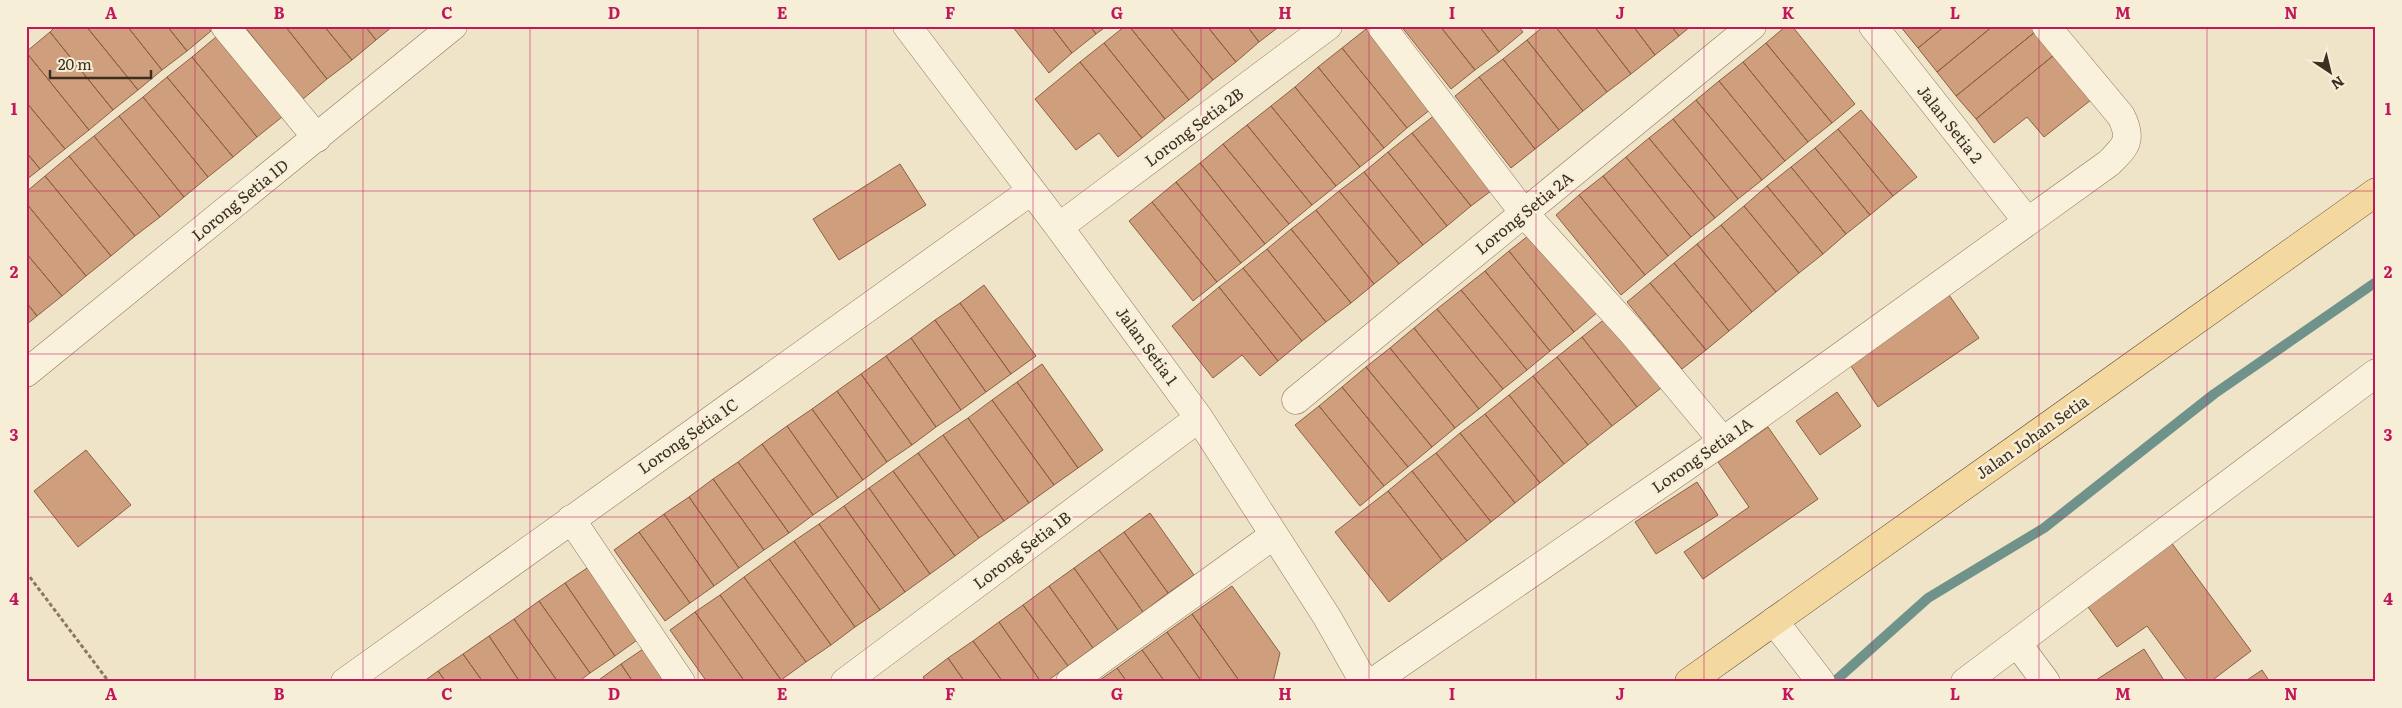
<svg xmlns="http://www.w3.org/2000/svg" width="2402" height="708" font-family="Literata,serif">
<rect width="100%" height="100%" fill="#f0e4c8"/>
<g fill="none" stroke-linecap="round" stroke-linejoin="round">
<!-- stream -->
<path stroke="#6f938a" stroke-width="10" d="M1834,682L1928,598L2044,528L2214,394L2376,282"/>
</g>
<!-- building -->
<path fill="#cf9f7d" stroke="#8d5f41" d="M56,26H86L138,90L113,110L50,32Z
M86,26H127L162,70L138,90Z
M127,26H167L187,51L162,70Z
M167,26H207L211,31L187,51Z
M244,26H285L327,79L303,99Z
M285,26H324L352,60L327,79Z
M324,26H365L376,40L352,60Z
M365,26H393L376,40Z
M1012,26H1051L1072,53L1049,73Z
M1051,26H1090L1096,34L1072,53Z
M1090,26H1107L1096,34Z
M1125,26H1129L1189,100L1165,119L1104,43Z
M1129,26H1169L1213,80L1189,100Z
M1169,26H1207L1236,62L1213,80Z
M1207,26H1247L1259,42L1236,62Z
M1247,26H1280L1259,42Z
M1401,26H1440L1475,70L1451,89Z
M1440,26H1479L1499,52L1475,70Z
M1479,26H1518L1523,32L1499,52Z
M1544,26H1555L1607,92L1583,111L1527,40Z
M1555,26H1594L1631,74L1607,92Z
M1594,26H1633L1655,55L1631,74Z
M1633,26H1671L1679,36L1655,55Z
M1671,26H1691L1679,36Z
M1786,26H1792L1855,104L1832,123L1766,43Z
M1900,26H1945L1918,48Z
M1945,26H1993L1937,72L1918,48Z
M1993,26H2031L2035,32L1956,96L1937,72Z
M1366,29L1431,109L1407,128L1342,48Z
M50,32L113,110L89,130L26,52Z
M2035,32L2054,55L1976,119L1956,96Z
M216,37L282,117L257,137L192,57Z
M1527,40L1583,111L1559,130L1503,59Z
M1104,43L1165,119L1142,138L1080,62Z
M1766,43L1832,123L1808,142L1743,62Z
M1342,48L1407,128L1384,148L1318,67Z
M26,52L89,130L65,149L26,102Z
M2054,55L2091,100L2044,137L2027,117L1994,143L1976,119Z
M192,57L257,137L233,157L167,77Z
M1503,59L1559,130L1535,149L1479,77Z
M1080,62L1142,138L1118,157L1099,133L1076,150L1035,99Z
M1743,62L1808,142L1785,161L1719,81Z
M1318,67L1384,148L1360,167L1295,87Z
M167,77L233,157L208,177L143,97Z
M1479,77L1535,149L1511,168L1455,96Z
M1719,81L1785,161L1762,180L1696,100Z
M1295,87L1360,167L1336,186L1271,106Z
M143,97L208,177L184,197L119,116Z
M1696,100L1762,180L1738,199L1673,119Z
M26,102L65,149L40,169L26,152Z
M1271,106L1336,186L1312,205L1247,125Z
M1861,110L1917,177L1893,196L1838,129Z
M1436,114L1495,188L1471,206L1412,133Z
M119,116L184,197L160,217L94,136Z
M1673,119L1738,199L1715,218L1649,138Z
M1247,125L1312,205L1289,224L1223,144Z
M1838,129L1893,196L1870,215L1815,148Z
M1412,133L1471,206L1447,226L1388,152Z
M94,136L160,217L135,236L69,156Z
M1649,138L1715,218L1691,237L1626,157Z
M1223,144L1289,224L1265,244L1200,163Z
M1815,148L1870,215L1846,234L1791,167Z
M26,152L40,169L26,180Z
M1388,152L1447,226L1423,245L1364,172Z
M69,156L135,236L111,256L45,176Z
M1626,157L1691,237L1668,256L1603,176Z
M1200,163L1265,244L1241,263L1176,182Z
M900,164L926,205L839,260L813,219Z
M1791,167L1846,234L1823,254L1767,186Z
M1364,172L1423,245L1399,264L1339,191Z
M45,176L111,256L86,276L26,203V192Z
M1603,176L1668,256L1645,275L1579,195Z
M1176,182L1241,263L1217,282L1152,202Z
M1767,186L1823,254L1799,273L1744,206Z
M1339,191L1399,264L1374,284L1316,210Z
M1579,195L1645,275L1621,295L1556,215Z
M1152,202L1217,282L1193,301L1129,221Z
M26,203L86,276L62,296L26,253Z
M1744,206L1799,273L1776,292L1721,225Z
M1316,210L1374,284L1351,303L1291,229Z
M1721,225L1776,292L1752,312L1697,244Z
M1291,229L1351,303L1326,322L1267,249Z
M1533,232L1598,312L1574,332L1509,251Z
M1697,244L1752,312L1729,331L1674,263Z
M1267,249L1326,322L1302,341L1243,268Z
M1509,251L1574,332L1550,351L1485,271Z
M26,253L62,296L37,316L26,302Z
M1674,263L1729,331L1706,350L1650,283Z
M1243,268L1302,341L1278,361L1219,287Z
M1485,271L1550,351L1527,370L1461,290Z
M1650,283L1706,350L1682,369L1627,302Z
M984,285L1036,356L1011,374L960,303Z
M1219,287L1278,361L1260,376L1242,355L1213,378L1172,326Z
M1461,290L1527,370L1503,389L1437,309Z
M1949,295L1979,338L1878,407L1849,363Z
M26,302L37,316L26,325Z
M960,303L1011,374L986,392L935,320Z
M1437,309L1503,389L1479,409L1414,328Z
M1606,318L1661,388L1637,407L1582,337Z
M935,320L986,392L961,410L911,338Z
M1414,328L1479,409L1455,428L1390,348Z
M1582,337L1637,407L1612,426L1557,357Z
M911,338L961,410L936,427L886,356Z
M1390,348L1455,428L1432,447L1366,367Z
M886,356L936,427L912,445L861,374Z
M1557,357L1612,426L1588,445L1533,376Z
M1042,364L1103,450L1078,468L1017,382Z
M1366,367L1432,447L1408,467L1342,387Z
M861,374L912,445L887,462L837,391Z
M1533,376L1588,445L1564,464L1509,395Z
M1017,382L1078,468L1054,485L992,400Z
M1342,387L1408,467L1384,486L1319,406Z
M837,391L887,462L863,480L812,409Z
M1837,392L1861,426L1820,455L1796,421Z
M1509,395L1564,464L1540,483L1485,414Z
M992,400L1054,485L1029,503L968,418Z
M1319,406L1384,486L1360,506L1295,425Z
M812,409L863,480L838,498L787,426Z
M1485,414L1540,483L1515,503L1460,433Z
M968,418L1029,503L1004,521L943,435Z
M787,426L838,498L813,515L762,444Z
M1768,427L1818,499L1703,579L1684,552L1749,507L1718,462Z
M1460,433L1515,503L1491,522L1436,453Z
M943,435L1004,521L979,538L918,453Z
M762,444L813,515L789,533L738,462Z
M86,450L131,505L78,547L34,491Z
M918,453L979,538L955,556L893,471Z
M1436,453L1491,522L1467,541L1412,471Z
M738,462L789,533L764,550L713,479Z
M893,471L955,556L930,574L869,488Z
M1412,471L1467,541L1442,560L1388,491Z
M713,479L764,550L739,568L689,497Z
M1697,482L1718,515L1656,554L1635,522Z
M869,488L930,574L905,592L844,506Z
M1388,491L1442,560L1389,602L1335,532Z
M689,497L739,568L714,586L664,514Z
M844,506L905,592L880,610L819,524Z
M1150,513L1194,575L1168,593L1124,532Z
M664,514L714,586L690,603L639,532Z
M819,524L880,610L855,627L794,541Z
M639,532L690,603L665,621L614,550Z
M1124,532L1168,593L1143,612L1099,550Z
M2165,534L2251,651L2210,682H2188L2147,626L2117,647L2080,596Z
M794,541L855,627L831,645L769,559Z
M1099,550L1143,612L1118,630L1074,568Z
M769,559L831,645L806,662L744,577Z
M590,566L640,638L615,656L565,583Z
M1074,568L1118,630L1093,648L1049,586Z
M744,577L806,662L781,680L720,595Z
M565,583L615,656L590,673L539,601Z
M1049,586L1093,648L1068,666L1023,605Z
M1232,586L1280,653L1273,682H1240L1192,614Z
M720,595L781,680L779,682H745L695,612Z
M539,601L590,673L578,682H558L514,619Z
M1023,605L1068,666L1046,682H1041L999,622Z
M695,612L745,682H707L670,630Z
M1192,614L1240,682H1202L1167,632Z
M514,619L558,682H520L489,636Z
M999,622L1041,682H1003L973,641Z
M1167,632L1202,682H1165L1142,650Z
M489,636L520,682H483L463,654Z
M973,641L1003,682H965L948,658Z
M646,647L670,682H633L621,664Z
M2144,649L2165,682H2093Z
M1142,650L1165,682H1127L1117,668Z
M463,654L483,682H446L438,671Z
M948,658L965,682H926L923,677Z
M621,664L633,682H596Z
M1117,668L1127,682H1097Z
M2262,670L2270,682H2244Z
M438,671L446,682H423Z"/>
<g fill="none" stroke-linecap="round" stroke-linejoin="round">
<!-- minor casing -->
<g stroke="#8d765c" stroke-width="29">
<path id="minor" d="M225,26L317,138
M907,26L1059,227L1199,418L1327,617L1364,682
M1381,26L1524,213L1632,332L1723,441
M1873,26L2027,221
M1059,227L1328,26
M26,373L453,26
M1296,400L1752,26
M571,519L681,682
M1774,621L1821,682
M2017,643L2046,682
M345,682L1031,191
M845,682L1199,418
M1070,682L1274,535
M1373,682L1723,441L2109,163C2126,146 2133,140 2121,116L2046,26
M1965,682L2376,373"/>
</g>
<!-- major casing -->
<g stroke="#5b4430" stroke-width="29">
<path id="major" d="M1689,682L2376,192"/>
</g>
<!-- path -->
<path stroke="#8d765c" stroke-width="3" stroke-dasharray="4 2.5" stroke-linecap="butt" d="M26,572L109,682"/>
<!-- minor -->
<use href="#minor" stroke="#faf1dc" stroke-width="28"/>
<!-- major -->
<use href="#major" stroke="#f3d9a0" stroke-width="28"/>
</g>
<!-- grid -->
<path fill="none" stroke="#c2185b" stroke-width="1" stroke-opacity="0.55" d="M195,26V682M363,26V682M530,26V682M698,26V682M866,26V682M1033,26V682M1201,26V682M1369,26V682M1536,26V682M1704,26V682M1872,26V682M2039,26V682M2207,26V682M26,191H2376M26,354H2376M26,517H2376"/>
<g text-anchor="middle" stroke-width="5" stroke-linejoin="round" paint-order="stroke">
<!-- street labels -->
<g font-size="16" fill="#3d2e20" stroke="#f7eed8">
<text transform="translate(1950 124) rotate(52)" y="6">Jalan Setia 2</text>
<text transform="translate(1194 127) rotate(-37)" y="6">Lorong Setia 2B</text>
<text transform="translate(240 200) rotate(-39)" y="6">Lorong Setia 1D</text>
<text transform="translate(1524 213) rotate(-39)" y="6">Lorong Setia 2A</text>
<text transform="translate(1147 346) rotate(54)" y="6">Jalan Setia 1</text>
<text transform="translate(688 436) rotate(-35)" y="6">Lorong Setia 1C</text>
<text transform="translate(2032 437) rotate(-35)" y="6">Jalan Johan Setia</text>
<text transform="translate(1702 455) rotate(-35)" y="6">Lorong Setia 1A</text>
<text transform="translate(1022 550) rotate(-37)" y="6">Lorong Setia 1B</text>
</g>
</g>
<!-- border -->
<rect width="2402" height="708" fill="none" stroke="#f7eed8" stroke-width="55"/>
<!-- north arrow -->
<g transform="translate(2330 72) rotate(145)" stroke="#f7eed8" stroke-width="4" paint-order="stroke">
<path d="M0-4L9 19L0 12L-9 19Z" fill="#3d2e20"/>
<text y="-8" font-size="14" font-weight="bold" text-anchor="middle" fill="#3d2e20">N</text>
</g>
<!-- scale -->
<path d="M50 70v8h101v-8" fill="none" stroke="#3d2e20" stroke-width="2.5"/>
<text x="58" y="70" font-size="15" fill="#3d2e20" stroke="#f7eed8" stroke-width="4" paint-order="stroke">20 m</text>
<rect x="28" y="28" width="2346" height="652" fill="none" stroke="#c2185b" stroke-width="2"/>
<g font-size="16" text-anchor="middle" font-weight="bold" fill="#c2185b">
<text x="111" y="19">A</text>
<text x="279" y="19">B</text>
<text x="447" y="19">C</text>
<text x="614" y="19">D</text>
<text x="782" y="19">E</text>
<text x="950" y="19">F</text>
<text x="1117" y="19">G</text>
<text x="1285" y="19">H</text>
<text x="1452" y="19">I</text>
<text x="1620" y="19">J</text>
<text x="1788" y="19">K</text>
<text x="1955" y="19">L</text>
<text x="2123" y="19">M</text>
<text x="2291" y="19">N</text>
<text x="14" y="115">1</text>
<text x="2388" y="115">1</text>
<text x="14" y="278">2</text>
<text x="2388" y="278">2</text>
<text x="14" y="441">3</text>
<text x="2388" y="441">3</text>
<text x="14" y="605">4</text>
<text x="2388" y="605">4</text>
<text x="111" y="700">A</text>
<text x="279" y="700">B</text>
<text x="447" y="700">C</text>
<text x="614" y="700">D</text>
<text x="782" y="700">E</text>
<text x="950" y="700">F</text>
<text x="1117" y="700">G</text>
<text x="1285" y="700">H</text>
<text x="1452" y="700">I</text>
<text x="1620" y="700">J</text>
<text x="1788" y="700">K</text>
<text x="1955" y="700">L</text>
<text x="2123" y="700">M</text>
<text x="2291" y="700">N</text>
</g>
</svg>
